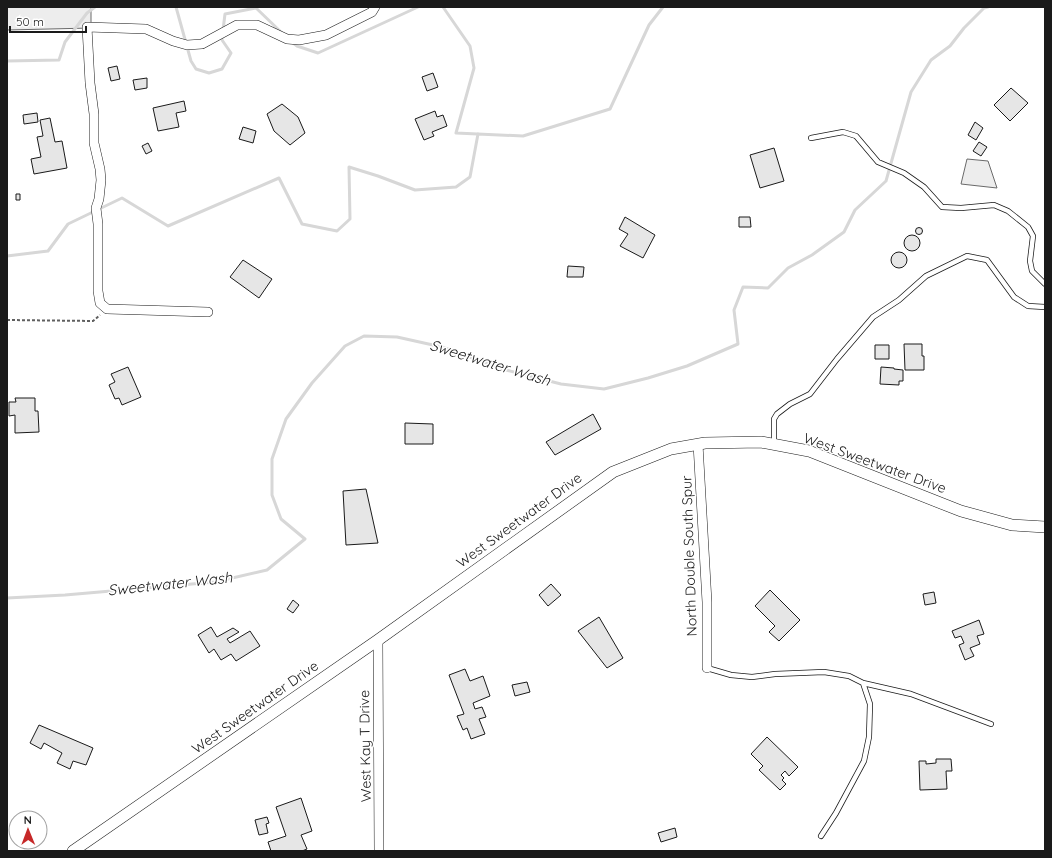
<svg xmlns="http://www.w3.org/2000/svg" width="1052" height="858" font-family="Quicksand,sans-serif">
<rect width="100%" height="100%" fill="#fff"/>
<!-- green -->
<path fill="#ededed" stroke="#6a6a6a" d="M7,7H91V28L7,30Z
M967,159L988,161L997,188L961,184Z"/>
<g fill="none" stroke-linecap="round" stroke-linejoin="round">
<!-- stream -->
<path stroke="#d7d7d7" stroke-width="3" d="M176,7L191,61L196,69L209,73L222,69L231,53L222,40V36
M443,7L470,46L474,68L456,133L523,136L610,109L649,25L663,7
M223,30L225,14L256,8L281,32
M292,42L297,46L318,53L418,7
M7,61L59,60L65,42L87,13L95,7
M7,256L48,251L68,224L122,198L168,226L279,178L302,224L337,231L350,219L349,167L378,176L415,190L456,187L470,177L478,134
M7,598L65,595L215,582L267,570L305,539L281,519L272,495V459L286,419L312,383L345,346L364,336L397,337L442,347L506,370L561,384L604,389L648,378L687,366L738,344L734,310L743,287L768,288L788,268L812,255L844,232L855,210L886,181L911,92L931,60L950,46L964,28L984,8L988,7"/>
</g>
<!-- building -->
<path fill="#e6e6e6" stroke="#1a1a1a" d="M117,66L120,79L111,81L108,68Z
M433,73L438,87L427,91L422,77Z
M147,78V88L135,90L133,80Z
M1011,88L1028,103L1010,121L994,105Z
M184,101L186,111L176,113L179,127L158,131L153,108Z
M282,104L298,117L305,133L290,145L274,131L267,114Z
M435,111L437,117L443,115L447,126L432,132L434,136L424,140L415,119Z
M37,113L38,122L24,124L23,115Z
M50,118L55,142L62,141L67,168L34,174L31,159L41,157L37,137L43,136L40,120Z
M975,122L983,128L976,140L968,135Z
M243,127L256,131L253,143L239,139Z
M979,142L987,147L981,156L973,151Z
M148,143L152,151L146,154L142,146Z
M774,148L784,181L760,188L750,155Z
M16,194H20V200H16Z
M625,217L655,235L643,258L620,246L628,234L619,229Z
M739,217H750L751,227H739Z
M915.5 231a3.5 3.5 0 1 1 7 0a3.5 3.5 0 1 1-7 0Z
M904 243a8 8 0 1 1 16 0a8 8 0 1 1-16 0Z
M891 260a8 8 0 1 1 16 0a8 8 0 1 1-16 0Z
M243,260L272,279L259,298L230,277Z
M568,266L584,267L583,277H567Z
M904,344H922V356H924V370H905Z
M875,345H889V359H875Z
M128,367L141,397L122,405L119,398L115,399L109,385L115,382L111,374Z
M881,367L894,368V369L903,370V381H899V385L880,384Z
M15,398H35V411H38L39,432L15,433V415L9,416V402H16Z
M593,414L601,429L555,455L546,442Z
M405,423L433,424V444H405Z
M366,489L378,543L346,545L343,491Z
M551,584L561,595L548,606L539,595Z
M770,590L800,620L779,641L769,632L775,626L755,606Z
M934,592L936,603L925,605L923,594Z
M293,600L299,605L293,613L287,609Z
M599,617L623,658L607,668L578,631Z
M979,620L984,634L977,636L980,644L970,648L974,656L965,660L959,645L964,643L961,636L955,638L952,631Z
M211,627L217,637L233,628L239,632L227,639L230,643L250,631L260,646L236,661L231,654L221,660L214,649L209,653L198,635Z
M465,669L470,681L483,676L490,696L473,703L475,709L482,707L486,717L479,719L485,734L471,739L467,728L463,730L457,716L464,714L449,675Z
M527,682L530,692L515,696L512,685Z
M39,725L93,748L86,765L73,761L70,769L57,763L62,753L44,743L41,749L30,743Z
M767,737L798,767L789,776L785,771L781,775L784,778L782,780L786,784L780,790L759,770L763,766L751,754Z
M936,759H951L952,771H946L947,789L920,790L919,761H926V764L936,763Z
M301,798L312,831L301,835L307,849L302,851H271L268,842L286,836L276,807Z
M267,817L269,823L266,824L268,833L259,835L255,820Z
M675,828L677,837L661,842L658,833Z"/>
<g fill="none" stroke-linecap="round" stroke-linejoin="round">
<!-- service casing -->
<g stroke="#1a1a1a" stroke-width="6">
<path id="service" d="M811,138L843,132L856,136L878,162L904,173L924,187L942,207L961,208L994,205L1008,211L1028,227L1033,236L1030,261L1032,271L1045,284
M774,443V419L777,414L790,404L810,394L837,359L873,317L899,300L926,276L967,256L987,260L1014,297L1028,306L1045,307
M707,668L731,675L752,677L775,674L824,672L849,676L863,683L911,694L991,724
M821,836L836,813L864,761L869,737L870,704L863,683"/>
</g>
<!-- minor casing -->
<g stroke="#1a1a1a" stroke-width="10">
<path id="minor" d="M208,312L107,309L100,303L98,291V224L96,208L99,199L101,180L100,169L94,143V114L90,83L87,27L146,29L173,41L187,45L202,44L237,25H257L287,39L299,40L326,35L372,12L375,7
M698,444L707,602V668
M378,640L379,851"/>
</g>
<!-- tertiary casing -->
<g stroke="#1a1a1a" stroke-width="12">
<path id="tertiary" d="M73,851L378,640L613,472L671,449L705,443L761,442L809,451L961,511L1012,525L1045,527"/>
</g>
<!-- path -->
<path stroke="#5f5f5f" stroke-width="2" stroke-dasharray="3 2" stroke-linecap="butt" d="M7,320L93,321L100,315"/>
<!-- service -->
<use href="#service" stroke="#fff" stroke-width="4.5"/>
<!-- minor -->
<use href="#minor" stroke="#fff" stroke-width="9"/>
<!-- tertiary -->
<use href="#tertiary" stroke="#fff" stroke-width="11"/>
</g>
<g text-anchor="middle" stroke-width="3" stroke-linejoin="round" paint-order="stroke">
<!-- street labels -->
<g font-size="14" fill="#1a1a1a" stroke="#fff">
<text transform="translate(875 463) rotate(20)" y="5">West Sweetwater Drive</text>
<text transform="translate(519 520) rotate(-36)" y="5">West Sweetwater Drive</text>
<text transform="translate(689 556) rotate(-92)" y="5">North Double South Spur</text>
<text transform="translate(255 707) rotate(-35)" y="5">West Sweetwater Drive</text>
<text transform="translate(365 746) rotate(-91)" y="5">West Kay T Drive</text>
</g>
<!-- water labels -->
<g font-size="15" font-style="italic" fill="#1a1a1a" stroke="#fff">
<text transform="translate(490 363) rotate(17)" y="5">Sweetwater Wash</text>
<text transform="translate(170 584) rotate(-6)" y="5">Sweetwater Wash</text>
</g>
</g>
<!-- border -->
<rect width="1052" height="858" fill="none" stroke="#1a1a1a" stroke-width="16"/>
<!-- north arrow -->
<g transform="translate(28 830) rotate(359)"><circle r="19" fill="#ffffff" stroke="#a3a3a3"/>
<path d="M0-3L7 15L0 10L-7 15Z" fill="#c62828"/>
<text y="-6" font-size="11" font-weight="bold" text-anchor="middle" fill="#1a1a1a">N</text>
</g>
<!-- scale -->
<path d="M10 26v6h76v-6" fill="none" stroke="#1a1a1a" stroke-width="2"/>
<text x="16" y="26" font-size="12" fill="#1a1a1a" stroke="#ffffff" stroke-width="3" paint-order="stroke">50 m</text>
</svg>
